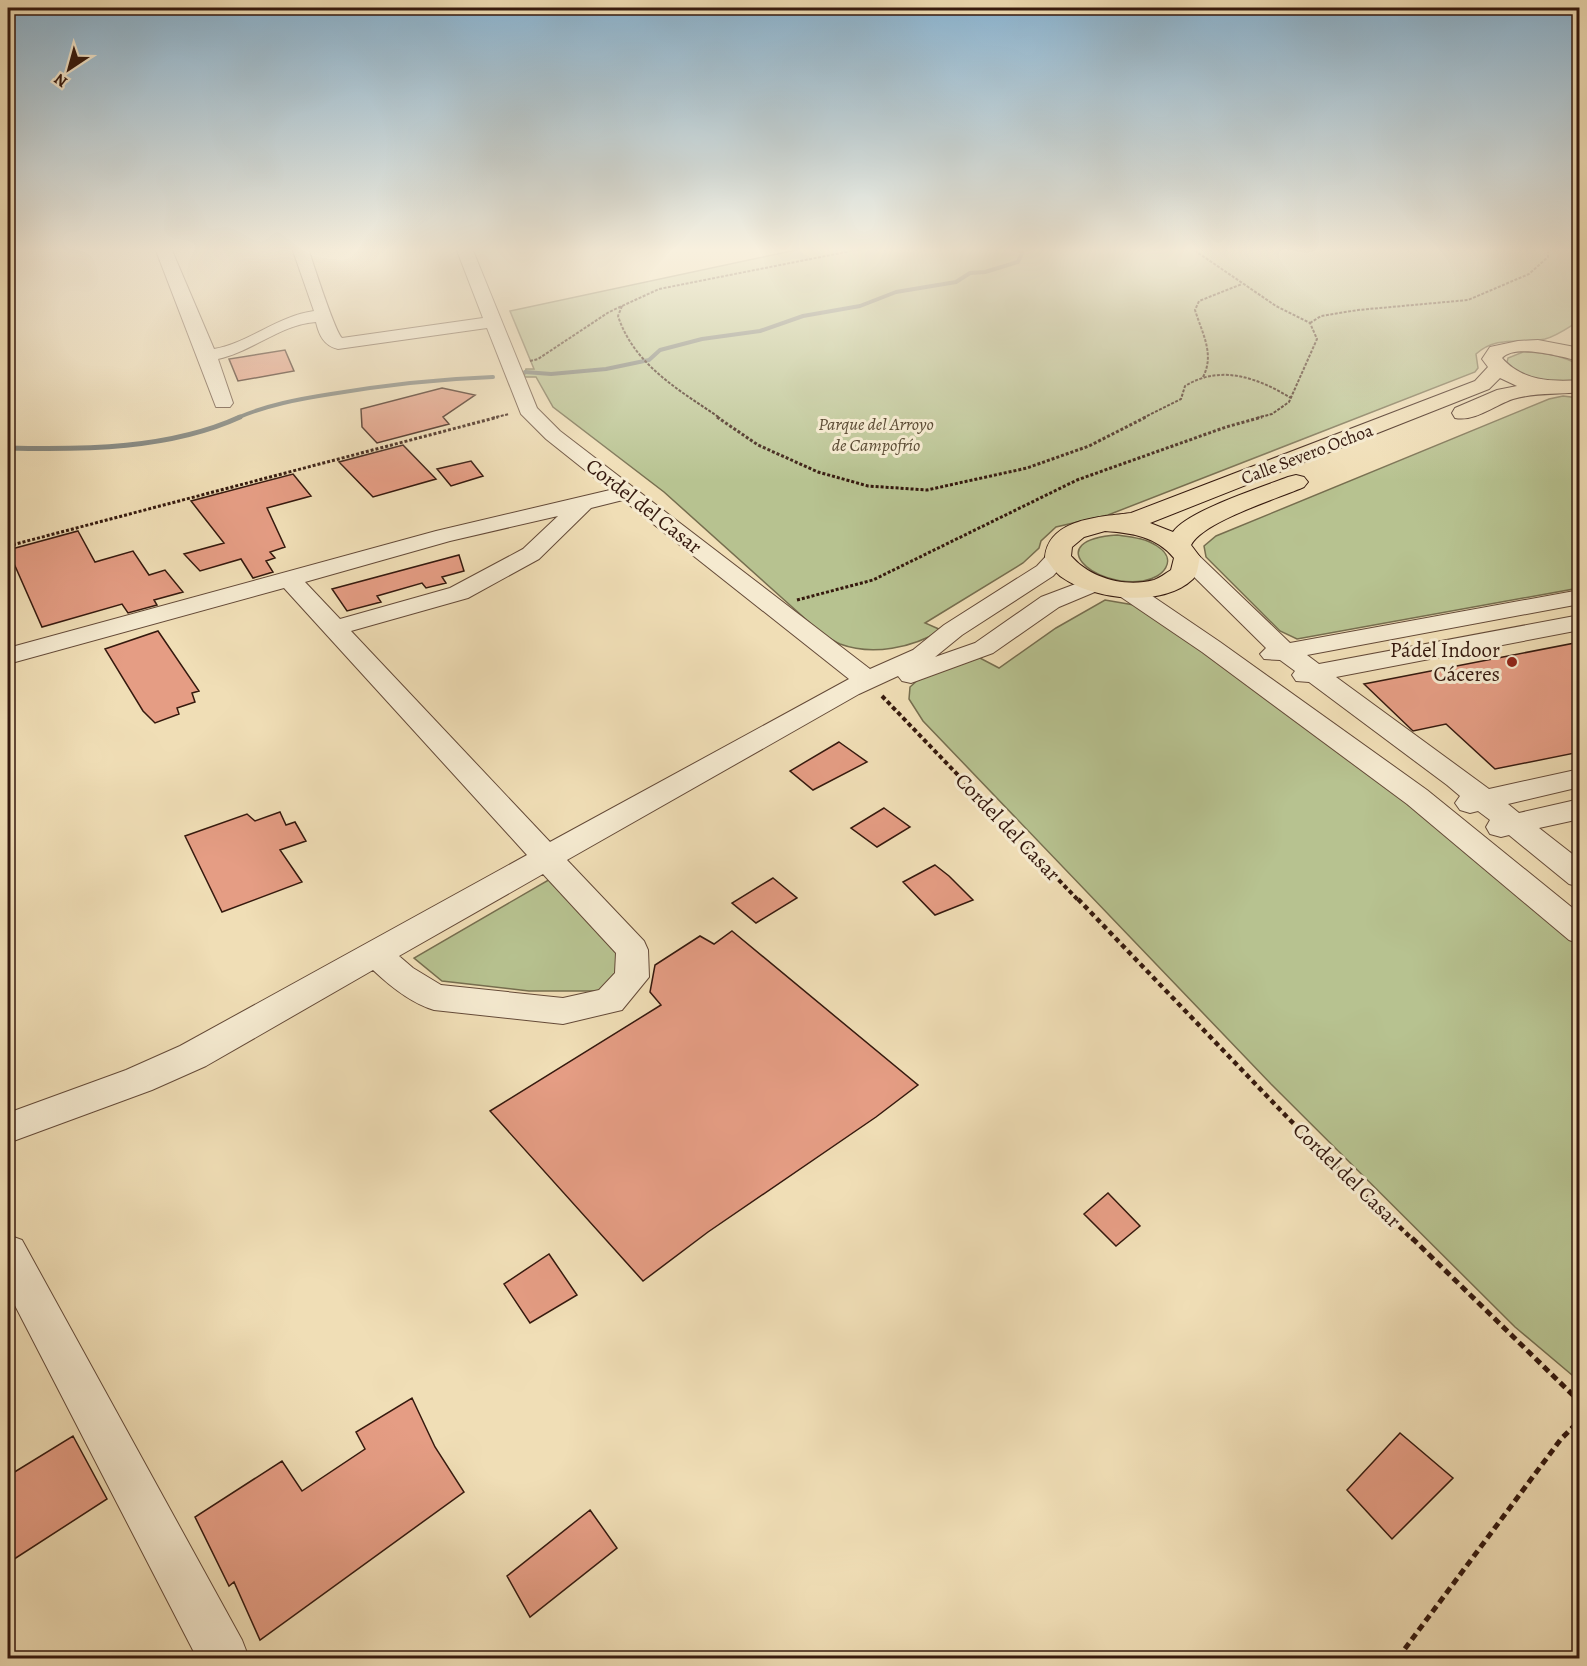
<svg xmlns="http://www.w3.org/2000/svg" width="1587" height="1666" font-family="Alegreya,serif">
<rect width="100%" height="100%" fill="#f0deb6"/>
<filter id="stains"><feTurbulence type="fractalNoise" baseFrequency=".00333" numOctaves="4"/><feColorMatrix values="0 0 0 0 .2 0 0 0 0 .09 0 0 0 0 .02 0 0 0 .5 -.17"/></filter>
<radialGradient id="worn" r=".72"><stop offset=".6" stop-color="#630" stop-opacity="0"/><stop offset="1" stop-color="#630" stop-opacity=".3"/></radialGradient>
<!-- green -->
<path fill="#b7c290" stroke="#766e4f" stroke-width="1.5" d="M805,248H1579V321C1569,327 1557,336 1545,339C1520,344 1497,335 1476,354L1478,368L1475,372L1108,515L1056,527L1041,541L1039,548L1023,563L925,623L941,630C913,648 872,656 840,644C833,641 826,636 820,632L664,492L553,407L536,377H524L526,369H534L510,311Z
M1523,352C1543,352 1562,355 1579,365V379C1560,386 1519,381 1507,362L1508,358Z
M1563,396L1579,398V588L1297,639L1280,631L1206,557L1204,546L1216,536L1549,399Z
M1117,535C1131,537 1145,538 1157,546C1179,560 1163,578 1143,581C1092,588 1041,540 1117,535Z
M1105,600L1134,605L1234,673L1420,813L1579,947L1580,1366L1572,1375L1515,1327L1271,1084L923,721L909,699L910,687L921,677L962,661L980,658L999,668L1056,628Z
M552,878L616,949L622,964L602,991H529L442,981L414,958Z"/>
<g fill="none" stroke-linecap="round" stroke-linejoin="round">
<!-- stream-far1 -->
<path stroke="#747974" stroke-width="4" d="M525,372L551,374L606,369L649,360L660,350L702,339L760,331L803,316L860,306L896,292L956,282L970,273L985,272L1018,262L1022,253L1018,248
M237,418C267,405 299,399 331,394C385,385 439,379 493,377"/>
<!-- stream -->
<path stroke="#747974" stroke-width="5" d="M8,448C84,450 170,449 240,417"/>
</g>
<!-- building -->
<path fill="#e59d84" stroke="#35190e" stroke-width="1.5" d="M285,350L294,371L238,381L229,359Z
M442,388L475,395L443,417L449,424L377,443L362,427L361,409Z
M403,445L436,479L373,497L339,462Z
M471,461L483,476L451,486L437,469Z
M293,474L311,496L267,508L285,547L270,552L275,558L266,561L273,572L253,578L241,559L200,571L184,554L224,543L191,501Z
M78,531L95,562L133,551L149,575L165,570L183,592L154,600L157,605L128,613L122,604L42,627L8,550Z
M459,555L464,571L442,577L446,583L426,588L422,583L377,596L381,602L347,611L332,589Z
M158,631L199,691L192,693L195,702L177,708L179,714L155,723L143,711L105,649Z
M1580,642V752L1495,769L1446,724L1413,731L1364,684Z
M839,742L867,762L813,790L790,771Z
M884,808L910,827L877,847L851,828Z
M280,812L286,825L295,822L306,841L280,850L302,882L222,912L185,836L247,814L255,821Z
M935,865L949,876L973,900L935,915L903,882Z
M773,878L797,898L756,923L732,903Z
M732,931L918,1085L876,1117L708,1232L643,1281L490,1111L661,1005L650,992L655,965L700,936L714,944Z
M1108,1193L1140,1226L1116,1246L1084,1214Z
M549,1254L577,1295L530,1323L504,1284Z
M412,1398L435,1447L464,1492L260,1640L234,1582L229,1586L195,1517L282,1461L302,1491L365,1449L356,1432Z
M1400,1433L1453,1478L1392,1539L1347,1490Z
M73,1436L107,1499L8,1563V1476Z
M590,1510L617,1548L530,1617L507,1576Z"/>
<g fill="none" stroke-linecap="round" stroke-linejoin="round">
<!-- minor casing -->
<g stroke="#644a38" stroke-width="2">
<path id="minor" d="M155,248H171L214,349C249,343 277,316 314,311L292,248H308C313,263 335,332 342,338L483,318L456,248H472L537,408L560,431L870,669L913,650L944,625L1037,566L1050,552L1058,550L1066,552L1070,557L1053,576L962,635L935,657L975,643L1041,597L1094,577L1102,579L1106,584L1102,589L1059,607L993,653L911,683L902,681L898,676L859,694L567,860L644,941L648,950L649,977L622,1010L563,1024L434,1010C411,1003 391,987 373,970L206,1066L152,1090L8,1143V1113L126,1070L180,1046L527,855L284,588L8,664V648L436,531L610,490L546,439L521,414L487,328L338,349C324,346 319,335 316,322C281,324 252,352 218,359L233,403L230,407H216ZM623,500L849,679L550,842L351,631L468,598L539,559L591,508ZM558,516L523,549L450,588L340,619L305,582L450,541ZM543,874L616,953L615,973L599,990L563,998L441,985L413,968L399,956Z
M1187,550L1195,552L1290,643L1580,590V604L1307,655L1319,664L1580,615V630L1336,677L1489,789L1580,769V787L1508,804L1519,813L1580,799V819L1539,828L1580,860V887L1569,884L1509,835L1501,837L1490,834L1486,827L1490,820L1478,811L1470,813L1460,810L1455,803L1460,796L1447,785L1309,682L1296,681L1292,675L1295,671L1280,660L1264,659L1260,654L1266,648L1179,562L1175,557L1179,552Z
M1127,583L1136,585L1220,642L1427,790L1580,914V944L1569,940L1407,804L1202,652L1118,595L1115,590L1118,585Z
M8,1235L22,1240L242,1640L249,1658H197L8,1292Z"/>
</g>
<!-- major casing -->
<g stroke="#35190e" stroke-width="2">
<path id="major" d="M1538,340L1580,348V361C1562,357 1516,343 1502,358C1522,381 1552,382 1580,380V392C1556,395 1537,392 1513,399C1495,405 1475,422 1455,418L1452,413L1455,408L1497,390L1517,386L1500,378L1489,389L1150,523L1173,532C1187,511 1262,487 1288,477L1296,475L1304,477L1308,482L1304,487C1277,499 1204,521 1191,545L1200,557C1198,564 1198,574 1193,579C1163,608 1095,600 1063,578C1056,574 1050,564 1045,557C1049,518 1101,517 1131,513L1475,381L1488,367L1482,359L1490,347L1518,341ZM1105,531C1131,533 1156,536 1174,558L1171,570C1166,573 1160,578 1154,580C1125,588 1090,578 1071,556L1072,547L1084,537Z"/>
</g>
<!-- path-far4 -->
<path stroke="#35190e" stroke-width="2" stroke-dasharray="3 1.5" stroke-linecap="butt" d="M836,248L850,249
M1191,248L1276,306L1310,323L1317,339L1289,402L1272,414L1256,418
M622,306L618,316C634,365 679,390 720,418
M1310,323L1321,316L1358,310L1468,300L1529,274L1548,257V248
M530,361L538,359L609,312L659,289L866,248
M1203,377C1215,354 1202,333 1195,310L1199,301L1242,284
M492,418L509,414
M1143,418L1181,399L1185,386C1221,364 1258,378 1291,398"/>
<!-- path-far3 -->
<path stroke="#35190e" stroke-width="3" stroke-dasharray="3 2" stroke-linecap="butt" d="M717,417L758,445L818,472L868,486L927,490L1027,468L1089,446L1146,417
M8,546L498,417
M797,600L873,580L1077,480L1226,427L1262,417"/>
<!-- path-far2 -->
<path stroke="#35190e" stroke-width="4" stroke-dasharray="4.5 3" stroke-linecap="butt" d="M882,696L1079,901"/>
<!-- path-far1 -->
<path stroke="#35190e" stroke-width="4.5" stroke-dasharray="5 4" stroke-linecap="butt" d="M1078,899L1288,1118L1413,1240"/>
<!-- path -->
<path stroke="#35190e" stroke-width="5" stroke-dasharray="7 4.5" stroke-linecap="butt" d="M1412,1238L1580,1402
M1398,1658L1561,1439L1580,1420"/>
<!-- minor -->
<use href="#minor" fill="#f5ead0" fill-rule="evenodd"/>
<!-- major -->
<use href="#major" fill="#f0deb6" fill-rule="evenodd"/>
</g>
<!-- sky -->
<linearGradient id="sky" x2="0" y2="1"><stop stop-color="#8ab6d5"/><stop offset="0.52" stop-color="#f8f0de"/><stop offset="1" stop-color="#f8f0de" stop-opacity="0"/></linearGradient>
<rect width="1587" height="481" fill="url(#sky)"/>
<!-- markers -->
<circle fill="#8f2418" stroke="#f5ead0" stroke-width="2" cx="1512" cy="662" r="6"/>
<g text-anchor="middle" stroke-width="6" stroke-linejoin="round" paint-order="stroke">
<!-- far-park labels -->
<g font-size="18" font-style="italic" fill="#5c4c35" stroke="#f5ead0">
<text x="876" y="430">Parque del Arroyo<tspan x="876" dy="21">de Campofrío</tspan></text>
</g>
<!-- far-street labels -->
<g font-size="18" fill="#35190e" stroke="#f5ead0">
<text transform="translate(1307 454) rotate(-21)" y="6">Calle Severo Ochoa</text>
</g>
<!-- street labels -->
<g font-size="21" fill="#35190e" stroke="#f5ead0">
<text transform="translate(644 506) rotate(38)" y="7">Cordel del Casar</text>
<text transform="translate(1008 827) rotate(46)" y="7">Cordel del Casar</text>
<text transform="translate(1347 1175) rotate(44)" y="7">Cordel del Casar</text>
</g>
<!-- poi labels -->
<g font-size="21" fill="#35190e" stroke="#f5ead0" text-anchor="end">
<text x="1500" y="657">Pádel Indoor<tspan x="1500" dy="24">Cáceres</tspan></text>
</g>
</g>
<!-- margin -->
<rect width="1587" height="1666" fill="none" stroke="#f0deb6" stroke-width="30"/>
<rect x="9" y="9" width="1569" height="1648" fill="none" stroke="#35190e" stroke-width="3"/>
<rect x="15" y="15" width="1557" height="1636" fill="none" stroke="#35190e" stroke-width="1.5"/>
<!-- north arrow -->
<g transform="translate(69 69) rotate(216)" stroke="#f5ead0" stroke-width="4.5" paint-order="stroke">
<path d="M0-4.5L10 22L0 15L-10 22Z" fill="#35190e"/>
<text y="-9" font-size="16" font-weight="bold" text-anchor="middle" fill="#35190e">N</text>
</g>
<rect width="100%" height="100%" filter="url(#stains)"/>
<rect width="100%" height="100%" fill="url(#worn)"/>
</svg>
